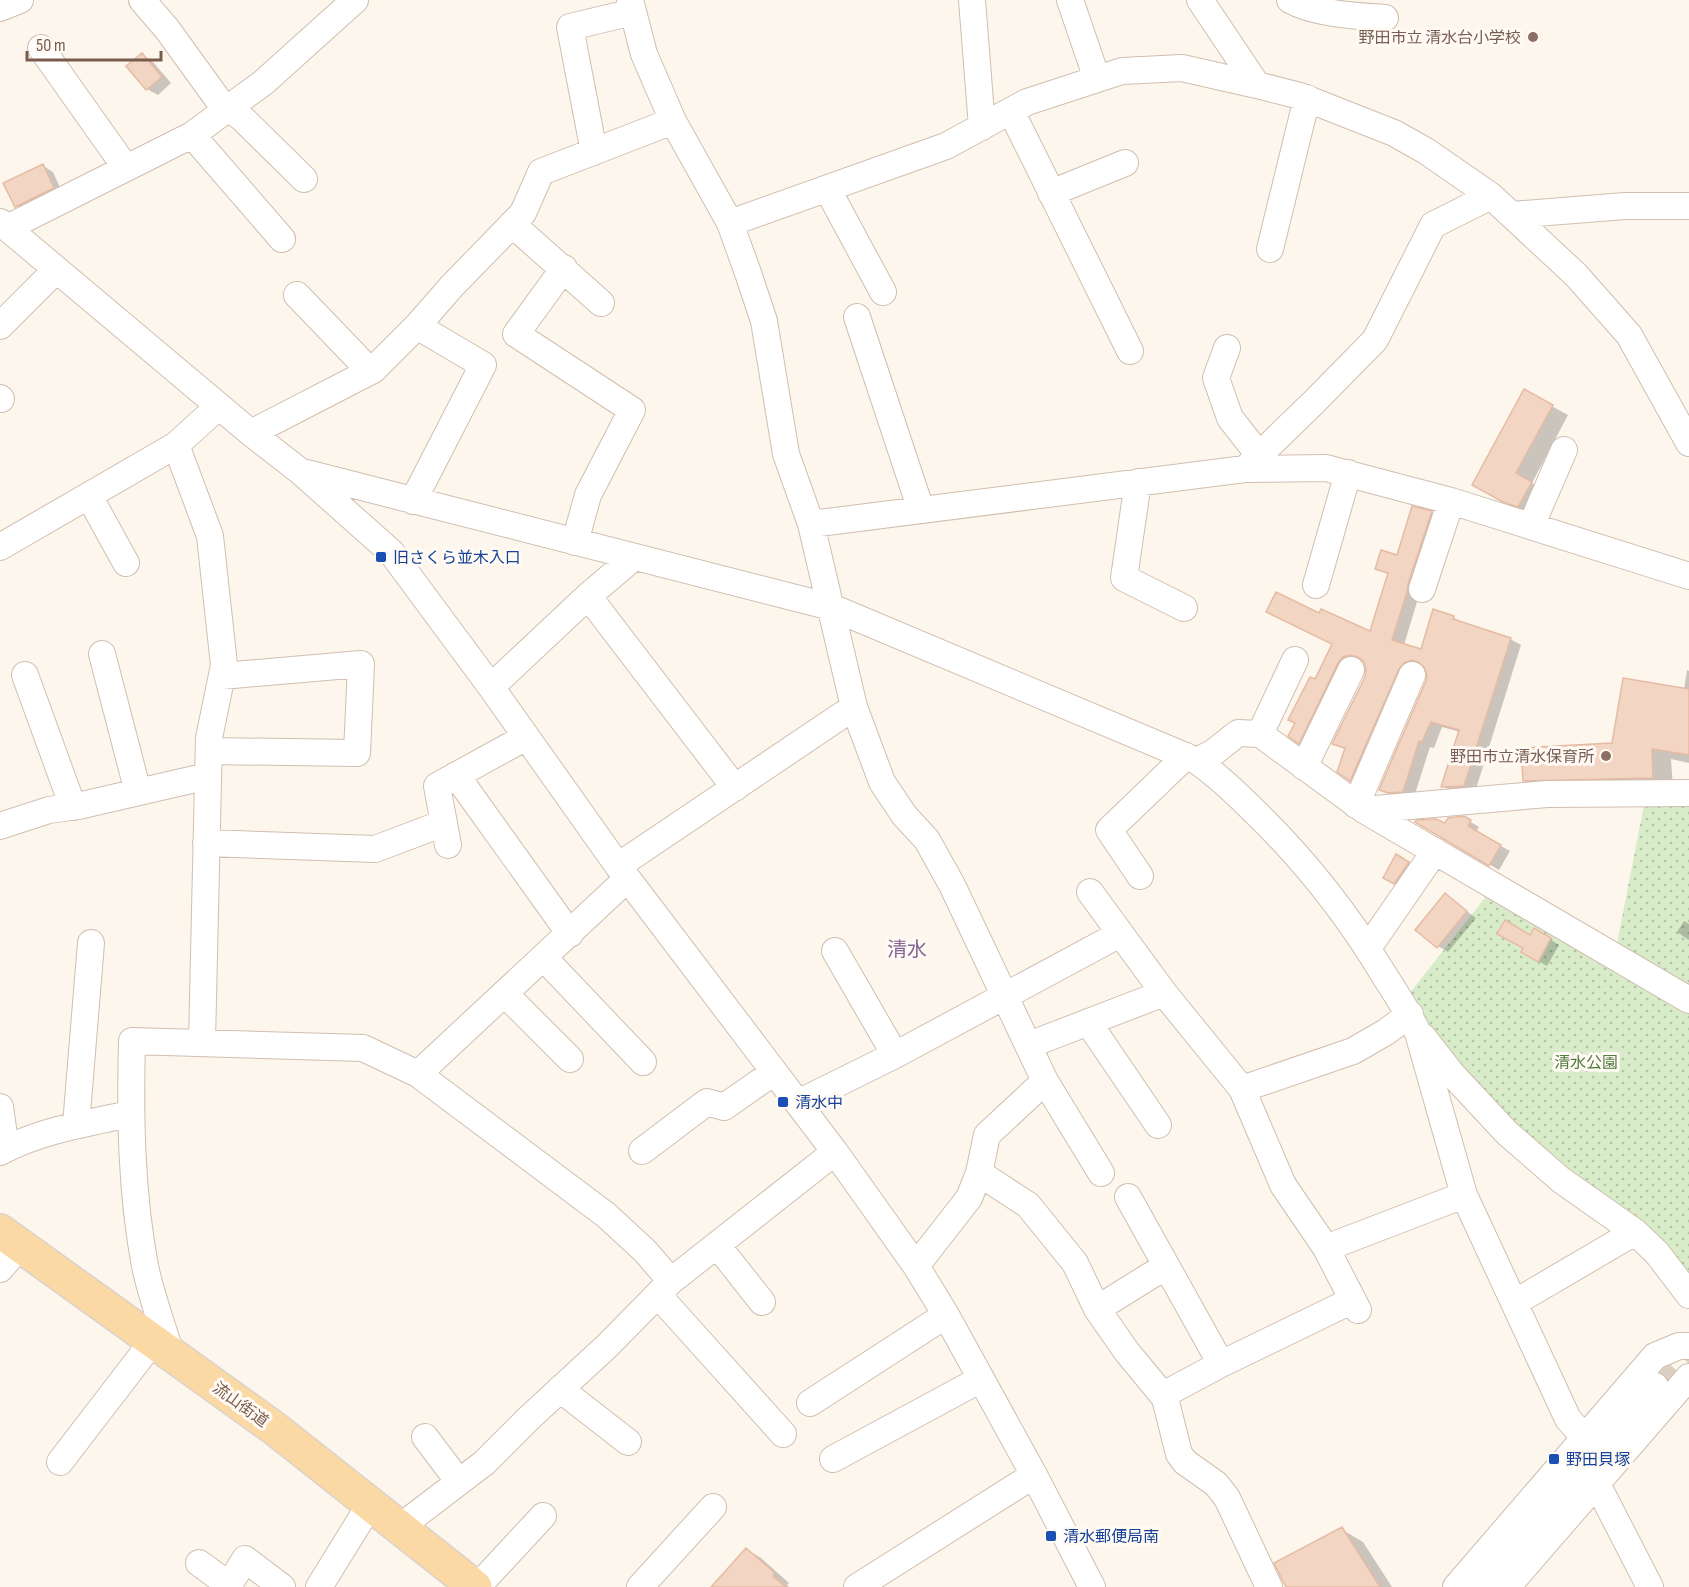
<svg xmlns="http://www.w3.org/2000/svg" width="1689" height="1587" font-family="'Sofia Sans Condensed','Noto Sans JP',sans-serif">
<defs>
<pattern id="park-dots" width="8" height="8" patternUnits="userSpaceOnUse" patternTransform="scale(1.5)"><rect width="8" height="8" fill="#d8ecc9"/><path d="M2 2h.1M6 6h.1" fill="none" stroke="#b4c2a5" stroke-width="1.8" stroke-linecap="round"/></pattern>
</defs>
<rect width="100%" height="100%" fill="#fdf6ec"/>
<!-- park -->
<path fill="url(#park-dots)" d="M1645,800L1689,801V1289L1532,1151L1405,999L1488,894L1613,964Z"/>
<!-- shadow -->
<path fill="#0003" d="M142,55L152,61L171,83L158,95L147,89Z
M43,166L53,172L63,194L26,212L16,206Z
M1524,391L1568,415L1532,483L1547,492L1535,515L1520,510L1490,494Z
M1431,513L1442,519L1404,645L1422,651L1453,617L1464,624L1510,639L1521,645L1475,792H1453L1443,786L1460,732L1442,727L1434,748L1430,747L1414,797L1392,796L1381,789L1427,681L1428,672L1426,666L1414,669L1361,786L1339,771L1346,750L1334,743L1366,677L1367,669L1365,661L1355,663L1310,749L1299,742L1315,681L1334,644L1320,615L1371,633L1389,575L1377,568L1398,557Z
M1687,670L1689,671V763L1671,759L1673,789L1544,792L1524,780L1613,744L1684,690Z
M1464,818L1479,827L1476,832L1510,851L1499,870L1417,822L1445,825Z
M1397,856L1419,869L1405,889L1385,877Z
M1445,895L1476,918L1448,952L1438,946Z
M1684,921L1689,924V940L1677,932Z
M1535,930L1559,945L1547,966L1523,952Z
M1341,1529L1363,1542L1392,1587H1289Z
M747,1550L761,1558L789,1583L787,1585L789,1587H714Z"/>
<!-- building -->
<path fill="#f3d5c3" stroke="#e6bba3" stroke-width="1.5" d="M142,53L162,77L146,90L126,66Z
M43,164L54,188L15,207L3,183Z
M1524,389L1553,405L1516,473L1532,482L1518,507L1503,502L1472,485Z
M1412,506L1432,511L1408,584L1407,592L1392,640L1421,649L1433,609L1454,616L1453,619L1511,638L1464,786L1441,787L1459,730L1431,722L1422,742L1419,741L1403,792L1388,793L1379,790L1426,681L1427,674L1424,667L1418,662L1411,660L1404,663L1399,669L1350,781L1337,772L1345,748L1332,744L1365,677L1366,669L1364,662L1358,657L1350,655L1343,657L1338,663L1299,744L1288,736L1295,723L1288,720L1310,677L1315,679L1332,644L1266,612L1276,592L1319,613L1321,609L1370,631L1388,573L1375,569L1381,550L1397,555Z
M1623,678L1689,689V755L1652,749L1653,778L1523,781L1521,748L1612,743Z
M1464,816L1471,820L1468,826L1501,845L1489,866L1415,822L1416,820L1436,819L1445,823L1448,818Z
M1396,854L1409,862L1394,884L1383,878Z
M1445,893L1467,911L1437,948L1415,930Z
M1505,920L1530,935L1534,928L1551,938L1538,962L1521,952L1523,948L1497,934Z
M1342,1527L1380,1587H1286L1274,1563Z
M746,1548L775,1573L773,1576L786,1587H711Z"/>
<g fill="none" stroke-linecap="round" stroke-linejoin="round">
<!-- minor-tunnel -->
<path stroke="#dcd0c4" stroke-width="26" stroke-dasharray="26 13" stroke-linecap="butt" d="M1655,1386L1689,1346"/>
<!-- minor casing -->
<g stroke="#d1beb0" stroke-width="28">
<path id="minor" d="M142,0L167,29L219,101L242,118L304,179
M630,0L644,54L673,121L730,223L748,273L764,321L786,454L811,524L854,707L882,782L904,815L927,840L952,885L1045,1081L1101,1173
M972,0L982,127
M1070,0L1097,79
M1200,0L1257,85
M1290,0C1315,14 1357,16 1385,18
M0,8L20,0
M41,48L126,168
M1011,111L1130,351
M192,135L282,239
M594,152L570,27L633,12
M828,190L883,292
M1051,193L1125,163
M1512,215L1625,206H1689
M0,222L251,433L301,472L391,552L491,687L618,866L835,1152L916,1266L946,1315L1034,1475L1092,1587
M730,223L946,146L1027,102L1122,71L1182,68L1257,85L1300,96L1394,133L1426,151L1491,196L1576,275L1629,335L1689,443
M512,224L601,303
M7,228L192,135L264,82L355,0
M1270,249L1307,98
M564,268L516,334L632,410L588,495L575,542
M297,295L370,371
M857,317L921,510
M0,326L56,270
M1227,348L1216,378L1230,418L1259,455
M0,398L1,399
M251,433L373,370L417,326L452,286L523,213L541,172L673,121
M176,445L210,536L224,665L209,738L202,1042
M1245,469L1313,403L1375,340L1433,225L1491,196
M307,473L831,607L1197,761C1217,775 1234,791 1252,809C1302,857 1345,911 1381,970C1394,991 1408,1011 1418,1033L1464,1195L1568,1419L1585,1438
M1138,482L1124,578L1184,608
M89,496L126,563
M413,501L483,365L417,326
M811,524L1245,469L1326,468L1451,501L1689,576
M1531,526L1564,450
M0,547L176,445L219,406
M1316,585L1348,473
M1422,589L1451,501
M588,596L735,788
M102,654L138,792
M25,675L73,807
M491,687L588,596L634,557
M1260,734L1295,660
M209,751L357,753L361,664L222,676
M1197,761L1214,752L1238,733L1260,734L1364,810L1689,1000
M1304,767L1351,670
M456,775L570,934
M1356,805L1412,675
M1364,810L1547,794L1689,793
M0,826L49,810L78,806L208,776
M206,843L375,849L444,823
M448,845L437,786L526,737
M618,866L854,707
M1140,876L1109,830L1186,756
M1090,892L1164,993L1242,1089L1283,1185L1326,1248L1464,1195
M1368,948L1435,851
M835,951L895,1055
M544,958L643,1062
M505,994L570,1059
M1088,1022L1158,1125
M1423,1037L1452,1074L1507,1133L1561,1180L1635,1232L1657,1253L1689,1295
M1029,1045L1164,993
M418,1074L627,879
M1242,1089L1353,1051L1386,1032L1410,1014
M798,1103L895,1055L1120,934
M0,1107L6,1149
M76,1125L91,943
M642,1151L707,1102L724,1107L774,1072
M0,1152C40,1131 86,1123 130,1114
M979,1173L1028,1205L1075,1263L1097,1309L1127,1352L1165,1398L1179,1454L1185,1462L1216,1484L1227,1498L1269,1587
M1128,1197L1221,1364L1353,1300
M717,1245L762,1302
M1326,1248L1358,1310
M916,1266L969,1198L979,1173L987,1135L1045,1081
M0,1269L19,1247
M658,1295L783,1434
M1514,1303L1635,1232
M1097,1309L1166,1266
M171,1354C162,1325 151,1295 145,1266C131,1191 130,1116 132,1041L363,1048L418,1074L606,1215L645,1251L671,1281
M560,1389L628,1442
M1163,1395L1221,1364
M810,1403L946,1315
M425,1437L459,1482
M833,1459L981,1379
M60,1462L153,1341
M1597,1484L1650,1587
M400,1527L484,1463L528,1419L607,1346L671,1281L835,1152
M199,1563L229,1585L245,1559L282,1587
M319,1587L371,1503
M477,1587L543,1516
M640,1587L713,1507
M857,1587L1034,1475
M1456,1587L1655,1356L1679,1346H1689
M1479,1587L1655,1386
M1507,1587L1689,1377"/>
</g>
<!-- major casing -->
<g stroke="#dad1cd" stroke-width="36">
<path id="major" d="M0,1231L274,1428L475,1587"/>
</g>
<!-- minor -->
<use href="#minor" stroke="#fff" stroke-width="26"/>
<!-- major -->
<use href="#major" stroke="#fbd9a5" stroke-width="33"/>
</g>
<!-- markers -->
<g fill="#8d6e63" stroke="#fffaf3" stroke-width="2">
<circle cx="1533" cy="37" r="6"/>
<circle cx="1606" cy="756" r="6"/>
</g>
<g fill="#1a4fb4" stroke="#fffaf3" stroke-width="2">
<rect x="375" y="551" width="12" height="12" rx="3"/>
<rect x="777" y="1096" width="12" height="12" rx="3"/>
<rect x="1548" y="1453" width="12" height="12" rx="3"/>
<rect x="1045" y="1530" width="12" height="12" rx="3"/>
</g>
<g text-anchor="middle" stroke-width="6" stroke-linejoin="round" paint-order="stroke">
<!-- education labels -->
<g font-size="16" fill="#785e54" stroke="#fffaf3" text-anchor="end">
<text x="1521" y="43">野田市立 清水台小学校</text>
<text x="1594" y="762">野田市立清水保育所</text>
</g>
<!-- transit labels -->
<g font-size="16" fill="#164399" stroke="#fffaf3" text-anchor="start">
<text x="393" y="563">旧さくら並木入口</text>
<text x="795" y="1108">清水中</text>
<text x="1566" y="1465">野田貝塚</text>
<text x="1063" y="1542">清水郵便局南</text>
</g>
<!-- park labels -->
<g font-size="16" fill="#537a41" stroke="#fffaf3">
<text x="1586" y="1068">清水公園</text>
</g>
<!-- street labels -->
<g font-size="16" fill="#7a5c4d" stroke="#fffaf3">
<text transform="translate(241 1404) rotate(36)" y="6">流山街道</text>
</g>
<!-- quarter labels -->
<g font-size="20" fill="#846695" stroke="#fffaf3">
<text x="907" y="956">清水</text>
</g>
</g>
<!-- scale -->
<path d="M27 51v9h134v-9" fill="none" stroke="#7a5c4d" stroke-width="3"/>
<text x="36" y="51" font-size="18" fill="#7a5c4d" stroke="#fffaf3" stroke-width="4.5" paint-order="stroke">50 m</text>
</svg>
